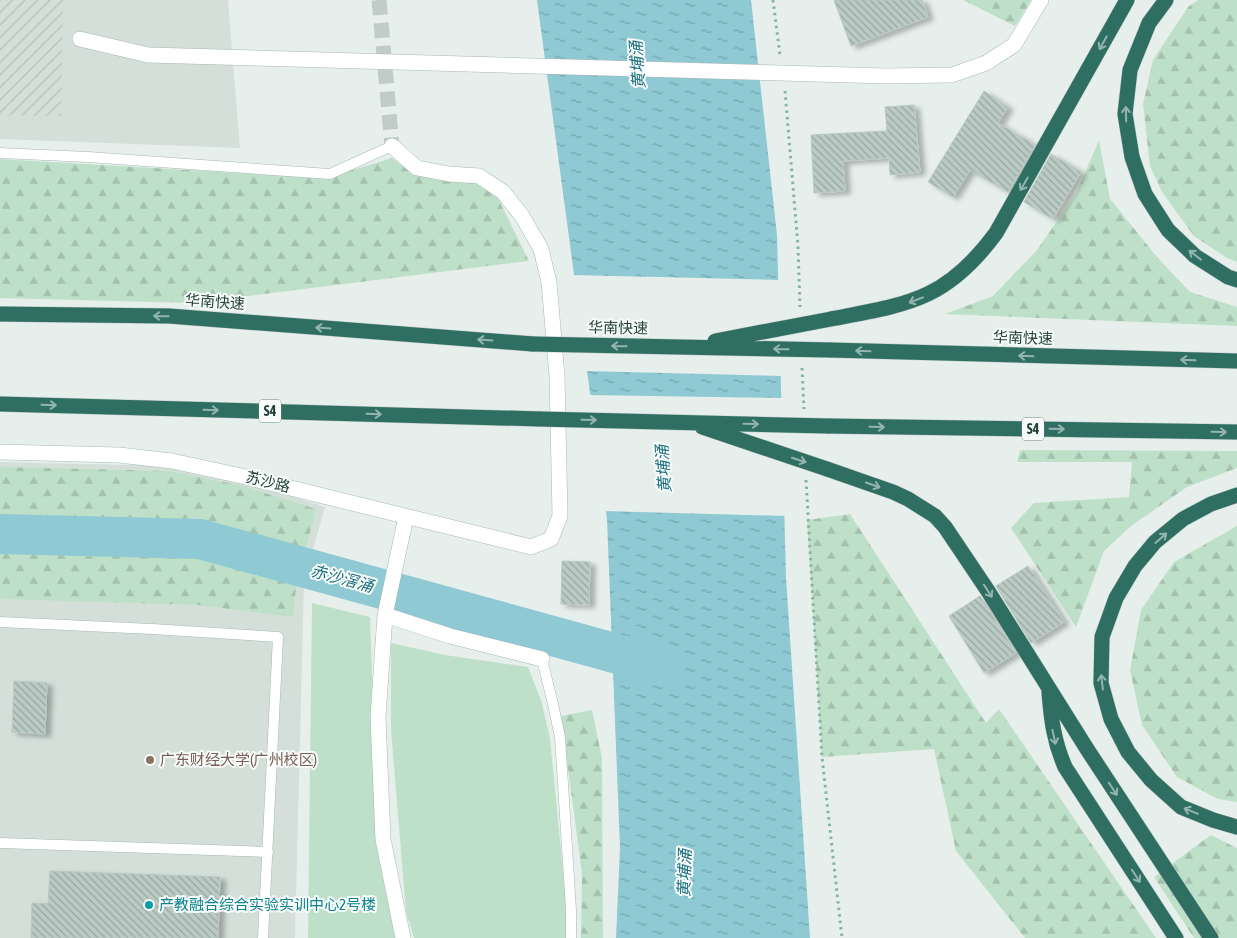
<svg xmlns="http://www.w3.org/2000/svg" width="1237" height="938" font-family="'Asap Condensed','Noto Sans SC',sans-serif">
<defs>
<pattern id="industrial-furrows" width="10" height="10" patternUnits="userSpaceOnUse" patternTransform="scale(1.25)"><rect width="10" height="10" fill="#d4dfda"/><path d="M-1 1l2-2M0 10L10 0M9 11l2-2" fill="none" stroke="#b6c1bc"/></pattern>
<pattern id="forest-firs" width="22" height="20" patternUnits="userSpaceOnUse" patternTransform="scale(1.25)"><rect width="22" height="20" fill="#bfe0c8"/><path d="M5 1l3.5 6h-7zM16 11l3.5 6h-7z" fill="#a4c1ad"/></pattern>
<pattern id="water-ripples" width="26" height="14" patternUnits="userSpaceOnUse" patternTransform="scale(1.25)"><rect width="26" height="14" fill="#8ec9d4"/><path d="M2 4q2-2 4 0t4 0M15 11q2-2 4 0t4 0" fill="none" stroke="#74a5ad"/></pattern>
<pattern id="building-back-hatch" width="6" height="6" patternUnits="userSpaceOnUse" patternTransform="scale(1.25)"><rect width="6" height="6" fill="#bbcac4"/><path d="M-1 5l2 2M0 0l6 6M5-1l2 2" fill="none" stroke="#98a6a0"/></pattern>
<filter id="shadow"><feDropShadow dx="5.5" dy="3" stdDeviation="2.5" flood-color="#0004"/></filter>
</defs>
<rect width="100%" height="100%" fill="#e6efeb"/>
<!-- built -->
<path fill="#d4dfda" d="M0,0H228L240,148L0,139Z
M0,462L172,466L247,482L325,507L304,581L295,938H0Z"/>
<!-- industrial -->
<path fill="url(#industrial-furrows)" d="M0,0H63L61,116L0,115Z"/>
<!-- green -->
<path fill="#bfe0c8" d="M312,603L370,617L378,845L399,938H308Z
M391,643L445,655L528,667L541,700L550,738L567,912L566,938H414L406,911L391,730Z"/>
<!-- forest -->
<path fill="url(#forest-firs)" d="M963,0H1031L1015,26Z
M1198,0H1237V262L1227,258L1194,236L1162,192L1150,166L1143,104L1153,60L1188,7Z
M1099,140L1110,199L1157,257L1190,292L1237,307V326L945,314L993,296L1037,250L1076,194Z
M392,158L412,173L471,180L494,190L529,261L192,303L0,298V159L326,178Z
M1020,450L1237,451V468L1187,487L1131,526L1104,551L1076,627L1011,528L1034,503L1129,497L1132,462H1017Z
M0,467L170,471L243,486L316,509L304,556L210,532L145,523L0,519Z
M850,514L986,723L999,709L1156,938H1025L956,851L934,749L822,757L807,520Z
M1237,526V802L1218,799L1177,777L1142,725L1130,670L1141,610L1174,562Z
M0,548L195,555L297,577L293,617L198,605L0,599Z
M592,710L602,758L603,938H581L582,873L561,716Z
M1211,835L1237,848V938H1194L1154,877Z"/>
<!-- water -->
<path fill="url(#water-ripples)" d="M537,0H751L777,235L786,578L810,938H616L620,848L607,519Z"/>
<!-- pier -->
<path fill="#e6efeb" d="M572,275L781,280L783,376L584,371Z
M588,395L784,398L787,516L603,511Z"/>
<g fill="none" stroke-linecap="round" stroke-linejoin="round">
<!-- river -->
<path stroke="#8ec9d4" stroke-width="40" d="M0,534L200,539L665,667"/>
</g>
<!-- building -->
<path fill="url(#building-back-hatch)" stroke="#b8c9c2" filter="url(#shadow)" d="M834,0H922L928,17L851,46Z
M984,91L1008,107L998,123L1035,145L1008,192L970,170L953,197L928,182Z
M914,105L920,172L890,175L889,158L843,161L845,191L814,193L811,135L887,131L885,107Z
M1051,154L1081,172L1053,219L1024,202Z
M562,561L590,562L589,605L561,604Z
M1028,566L1064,622L1031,643L996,586Z
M980,596L1016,653L984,673L949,616Z
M14,681L47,683L45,734L12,732Z
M50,871L220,877L218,938H31L32,903L48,904Z"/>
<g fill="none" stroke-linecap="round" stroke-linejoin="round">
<!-- secondary-tunnel -->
<path stroke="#bfccc8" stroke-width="15" stroke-dasharray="15 8" stroke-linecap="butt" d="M379,0L392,146"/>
<!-- lane casing -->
<g stroke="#a8b8b2" stroke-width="11">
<path id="lane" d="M0,153L88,157L330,174L392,146
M0,622L152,629L278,637L263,938
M542,659L553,704L560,737L571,910V938
M0,843L268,852"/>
</g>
<!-- street casing -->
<g stroke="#a8b8b2" stroke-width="16">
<path id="street" d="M80,39L148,55
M986,63L1014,45L1041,0"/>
</g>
<!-- secondary casing -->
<g stroke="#a4bbb3" stroke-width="16">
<path id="secondary" d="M0,452L119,455L172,461L246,477L531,547L551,539L560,516L557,376L549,282L541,249L522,216L503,192L479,176L449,174L417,168L392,146
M385,615L406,517
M403,938L383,839L378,717L385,615L450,636L542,659"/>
</g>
<!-- highway casing -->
<g stroke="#c2cac8" stroke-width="16">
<path id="highway" d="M1166,0L1149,23L1130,70L1125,114L1132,157L1145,194L1168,230L1195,256L1228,277L1237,280
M0,314L169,316L533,344
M831,319C908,304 946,301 996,233L1127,0
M830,350L1237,361
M0,404L540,419
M828,426L1237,432
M827,469L893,492L908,499L935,516L945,527L988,591L1087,749L1211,938
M1237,495L1211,504L1183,519L1155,542L1135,566L1116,598L1102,637L1101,683L1111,719L1128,752L1151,780L1181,807L1213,820L1237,827
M1049,692C1051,719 1054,742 1065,767L1176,938"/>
</g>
<!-- path -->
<path stroke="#86b3a5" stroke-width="3" stroke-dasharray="2.5 4" stroke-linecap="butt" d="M773,0L780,55
M785,91L798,246L800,307
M802,368L804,409
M806,480L822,757L842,938"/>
<!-- lane -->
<use href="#lane" stroke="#fff" stroke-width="10"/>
<!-- street -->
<use href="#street" stroke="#fff" stroke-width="15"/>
<!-- secondary -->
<use href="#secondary" stroke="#fff" stroke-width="15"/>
<!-- highway -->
<use href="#highway" stroke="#2f6f62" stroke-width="15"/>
<!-- street-bridge casing -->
<g stroke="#a8b8b2" stroke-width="16" stroke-linecap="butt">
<path id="street-bridge" d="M148,55L886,76L952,75L986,63"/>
</g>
<!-- highway-bridge casing -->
<g stroke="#c2cac8" stroke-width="16" stroke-linecap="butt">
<path id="highway-bridge" d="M715,341L831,319
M533,344L830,350
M540,419L828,426
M702,427L827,469"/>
</g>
<!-- street-bridge -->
<use href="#street-bridge" stroke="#fff" stroke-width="15"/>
<!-- highway-bridge -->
<use href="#highway-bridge" stroke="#2f6f62" stroke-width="15"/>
</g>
<!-- one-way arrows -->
<defs><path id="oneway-shaft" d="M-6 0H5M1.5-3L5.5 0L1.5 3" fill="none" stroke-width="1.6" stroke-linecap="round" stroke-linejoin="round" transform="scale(1.25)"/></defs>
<g stroke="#93b5ae">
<use href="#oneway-shaft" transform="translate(1103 43) rotate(119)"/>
<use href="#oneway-shaft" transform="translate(1126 114) rotate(-91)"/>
<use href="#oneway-shaft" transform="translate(1024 184) rotate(120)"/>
<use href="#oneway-shaft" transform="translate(1195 255) rotate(-142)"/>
<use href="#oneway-shaft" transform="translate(916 300) rotate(159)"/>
<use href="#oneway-shaft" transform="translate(161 316) rotate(-179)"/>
<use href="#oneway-shaft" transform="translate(323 328) rotate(-176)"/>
<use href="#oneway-shaft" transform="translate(485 340) rotate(-176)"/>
<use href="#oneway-shaft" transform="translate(619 346) rotate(-179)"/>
<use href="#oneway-shaft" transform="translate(781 349) rotate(-179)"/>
<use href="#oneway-shaft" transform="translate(863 351) rotate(-178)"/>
<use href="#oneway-shaft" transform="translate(1026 356) rotate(-178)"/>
<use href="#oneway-shaft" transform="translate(1188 360) rotate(-178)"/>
<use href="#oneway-shaft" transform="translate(49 405) rotate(2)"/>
<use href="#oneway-shaft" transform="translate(211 410) rotate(2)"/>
<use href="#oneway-shaft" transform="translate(374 414) rotate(2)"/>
<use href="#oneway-shaft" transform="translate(589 420) rotate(1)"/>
<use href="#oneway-shaft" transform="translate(751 424) rotate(1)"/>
<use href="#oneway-shaft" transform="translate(877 427) rotate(1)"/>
<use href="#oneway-shaft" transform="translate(1057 429) rotate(1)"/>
<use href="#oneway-shaft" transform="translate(1219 432) rotate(1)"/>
<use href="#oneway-shaft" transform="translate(799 460) rotate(18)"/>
<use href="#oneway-shaft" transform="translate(873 485) rotate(19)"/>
<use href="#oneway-shaft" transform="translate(1161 538) rotate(-41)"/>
<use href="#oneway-shaft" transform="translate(988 591) rotate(57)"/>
<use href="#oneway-shaft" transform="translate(1102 682) rotate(-97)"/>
<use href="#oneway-shaft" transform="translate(1054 737) rotate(78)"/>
<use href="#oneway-shaft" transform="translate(1113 789) rotate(57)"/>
<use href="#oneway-shaft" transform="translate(1191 811) rotate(-158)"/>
<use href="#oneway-shaft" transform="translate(1136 876) rotate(57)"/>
</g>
<!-- markers -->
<circle fill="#8d6e63" stroke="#f7fbf9" stroke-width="2" cx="150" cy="760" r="5"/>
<circle fill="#0f9aa8" stroke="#f7fbf9" stroke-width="2" cx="149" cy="905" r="5"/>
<g text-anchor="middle" stroke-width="4" stroke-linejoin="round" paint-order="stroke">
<!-- shield labels -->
<g fill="#f7fbf9" stroke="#637a73" stroke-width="1">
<rect x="259" y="399.5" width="22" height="23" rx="4"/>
<rect x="1022" y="417.5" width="22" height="23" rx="4"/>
</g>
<g font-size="14" font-weight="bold" fill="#24423a">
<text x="270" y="416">S4</text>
<text x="1033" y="434">S4</text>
</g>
<!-- street labels -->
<g font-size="15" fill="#24423a" stroke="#f7fbf9">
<text transform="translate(215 302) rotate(4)" y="5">华南快速</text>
<text transform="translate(618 328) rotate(1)" y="5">华南快速</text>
<text transform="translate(1023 338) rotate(2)" y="5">华南快速</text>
<text transform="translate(268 482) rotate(14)" y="5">苏沙路</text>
</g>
<!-- education labels -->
<g font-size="15" fill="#785e54" stroke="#f7fbf9" text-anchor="start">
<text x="160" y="765">广东财经大学(广州校区)</text>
</g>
<!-- culture labels -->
<g font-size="15" fill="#0d838f" stroke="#f7fbf9" text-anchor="start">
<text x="159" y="910">产教融合综合实验实训中心2号楼</text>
</g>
<!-- water labels -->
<g font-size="16" font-style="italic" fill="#1c6f80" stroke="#f7fbf9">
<text transform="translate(637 65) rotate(-94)" y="6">黄埔涌</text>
<text transform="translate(663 469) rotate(-94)" y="6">黄埔涌</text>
<text transform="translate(342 578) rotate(15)" y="6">赤沙滘涌</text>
<text transform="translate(684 873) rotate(-88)" y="6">黄埔涌</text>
</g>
</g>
</svg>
